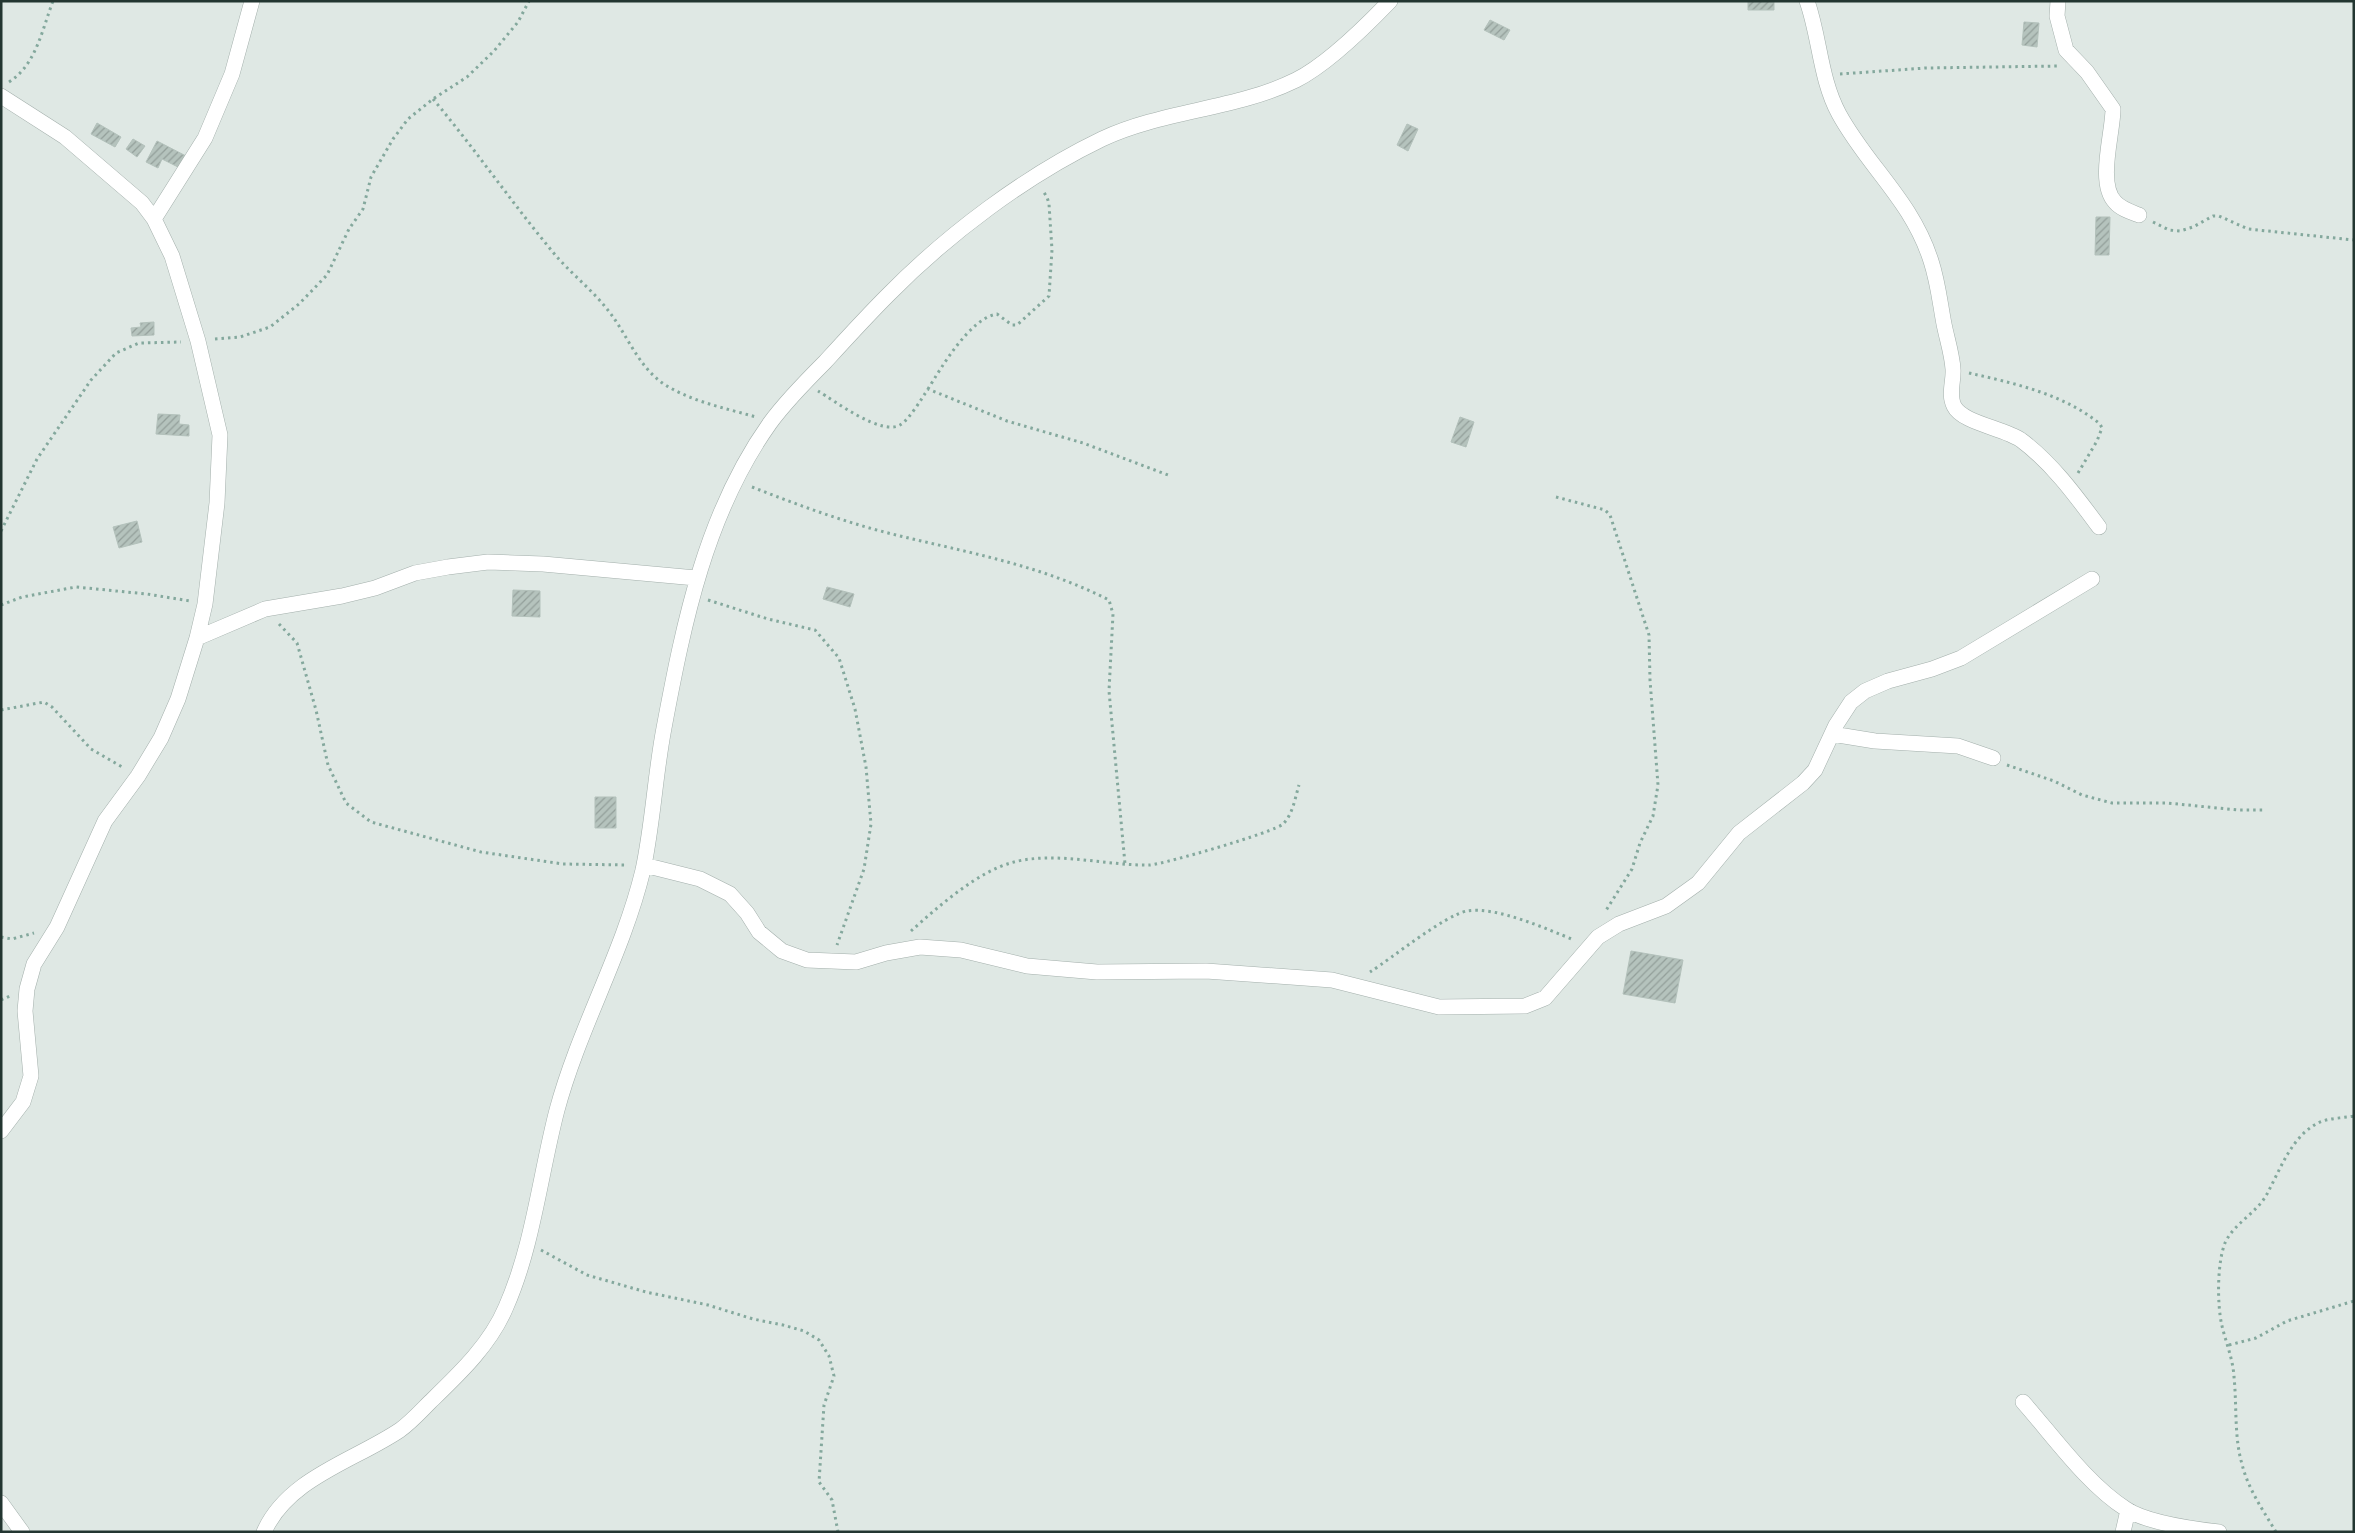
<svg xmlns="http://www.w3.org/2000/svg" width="2355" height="1533" font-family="Mulish,sans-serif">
<defs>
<pattern id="building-hatch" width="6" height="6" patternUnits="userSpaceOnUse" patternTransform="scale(1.25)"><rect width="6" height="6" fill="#b5c3bd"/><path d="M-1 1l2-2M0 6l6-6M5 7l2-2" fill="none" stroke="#939f9a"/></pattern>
</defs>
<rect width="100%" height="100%" fill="#dfe8e4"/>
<!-- building -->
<path fill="url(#building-hatch)" stroke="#b3c1bb" d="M1748,1H1774V10H1748Z
M1490,20L1510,30L1504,40L1484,30Z
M2024,22L2039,23L2037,47L2022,45Z
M97,123L121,137L115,147L91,134Z
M1407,124L1418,129L1408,151L1397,145Z
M133,139L145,146L137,157L126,149Z
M157,141L186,156L180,168L162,159L158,168L146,162Z
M2096,217H2110L2109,255H2095Z
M154,322V335L132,336L131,328L141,327L140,323Z
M158,414L180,415L179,424L189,425V436L156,434Z
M1460,417L1474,422L1466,447L1451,442Z
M137,521L142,542L119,548L113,527Z
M827,587L854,594L850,607L823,599Z
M513,590L540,591V617L512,616Z
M595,797H616V828H595Z
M1631,951L1683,960L1675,1003L1623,994Z"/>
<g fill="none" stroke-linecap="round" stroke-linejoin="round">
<!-- minor casing -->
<g stroke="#a3afab" stroke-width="16">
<path id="minor" d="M1807,1C1820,38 1820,79 1839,114C1868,167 1912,201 1931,261C1938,282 1940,303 1944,324C1947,339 1952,354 1953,369C1954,381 1948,394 1954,406C1962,423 2004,428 2021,440C2052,463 2076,496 2099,527
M2058,1L2057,16L2066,50L2087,72L2113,109C2113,133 2097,183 2115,202C2121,209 2131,212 2139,215
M1,96L65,137L142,203L154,219L172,256L198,341L220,435L217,503L205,604L197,638L178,699L161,738L138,776L105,821L57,927L34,964L27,989L25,1011L31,1076L23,1102L1,1131
M154,219L205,138L232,74L252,1
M197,638L265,609L342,596L375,588L415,573L448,567L488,562L543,564L696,578
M1832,734L1875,741L1958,746L1993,758
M644,865L700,879L730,894L747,913L759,932L782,951L807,960L856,962L886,953L920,947L961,950L1027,966L1097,972L1206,971L1332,980L1439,1007L1525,1006L1545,998L1598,937L1619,924L1666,906L1698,883L1739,833L1803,783L1815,770L1836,725L1851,702L1865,691L1888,681L1932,669L1961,658L2092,579
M2023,1402C2054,1437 2087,1484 2126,1509C2147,1523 2193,1529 2219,1532
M1,1503L22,1532
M264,1532C288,1478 354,1461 400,1430C411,1422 420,1412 430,1402C459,1374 490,1345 506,1307C533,1246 540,1175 557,1110C579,1028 623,953 643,870C653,823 655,775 664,728C684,621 706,513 770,423C786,401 806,381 825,362C846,339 866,317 888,295C947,235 1025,176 1102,139C1164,110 1235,110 1296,80C1328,64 1365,27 1390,1
M2123,1532L2128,1510"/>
</g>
<!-- path -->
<path stroke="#84a89d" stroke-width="3" stroke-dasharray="2.5 4" stroke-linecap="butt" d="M1840,74L1926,68L2059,66
M9,82C36,65 42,30 53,1
M433,99C476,150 514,206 557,257C573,275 592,290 607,309C626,332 636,363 661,382C688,401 725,408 756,417
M2153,222L2169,230L2180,231L2193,227L2213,216H2219L2248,229L2354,240
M215,339L240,337L270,327L299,304L327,275L349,229L363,209L371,177L393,139L408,119L433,99L467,77L494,51L518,22L529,1
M1969,373C2013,383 2064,394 2100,424L2102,428L2097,441L2078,473
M928,389C941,368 970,318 997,314L1012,325H1017L1049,296L1052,250L1049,204L1047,197L1043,191
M818,391C835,401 881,436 900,425C909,420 922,398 928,389L1007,421L1083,443L1168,475
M752,487C798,505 844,522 892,534C965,552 1041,565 1109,600L1113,614L1109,691L1125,864
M1556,497L1605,510L1610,515L1649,635L1650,680L1658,785L1653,816L1640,843L1632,869L1605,912
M1,531L37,459L91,380L116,353L139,343L181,342
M708,600L768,619L815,630L839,658L855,709L866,767L871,824L864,869L837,945
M1,605L22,597L76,587L147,594L190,601
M279,624L297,643L316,710L328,765L346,803L371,822L481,852L563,864L627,865
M1,710L44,702L52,707L91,749L124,768
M2007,765L2054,781L2082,795L2112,803H2167L2238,810H2263
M911,931C939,906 978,871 1014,862C1057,851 1107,866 1150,865C1164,864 1275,832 1283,824C1293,814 1295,798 1299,785
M1,937L12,939L34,933
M1370,972C1392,958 1445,915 1467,911C1496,906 1547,929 1574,940
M1,1000L10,996
M541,1250L587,1275L646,1292L708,1305L753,1319L783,1325L804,1331L819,1340L829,1356L834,1376L824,1405L819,1482L832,1500L838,1532
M2229,1345L2256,1338L2287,1321L2354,1301
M2276,1532C2263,1510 2248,1489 2242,1464C2234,1437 2237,1406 2234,1377C2233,1359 2226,1343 2222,1326C2217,1305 2217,1263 2225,1243C2234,1223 2257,1213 2267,1194C2281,1168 2292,1135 2320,1122C2330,1118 2343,1118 2354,1116"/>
<!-- minor -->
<use href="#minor" stroke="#fff" stroke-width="15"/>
</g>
<!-- border -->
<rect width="2355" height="1533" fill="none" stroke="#233631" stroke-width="5"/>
</svg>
